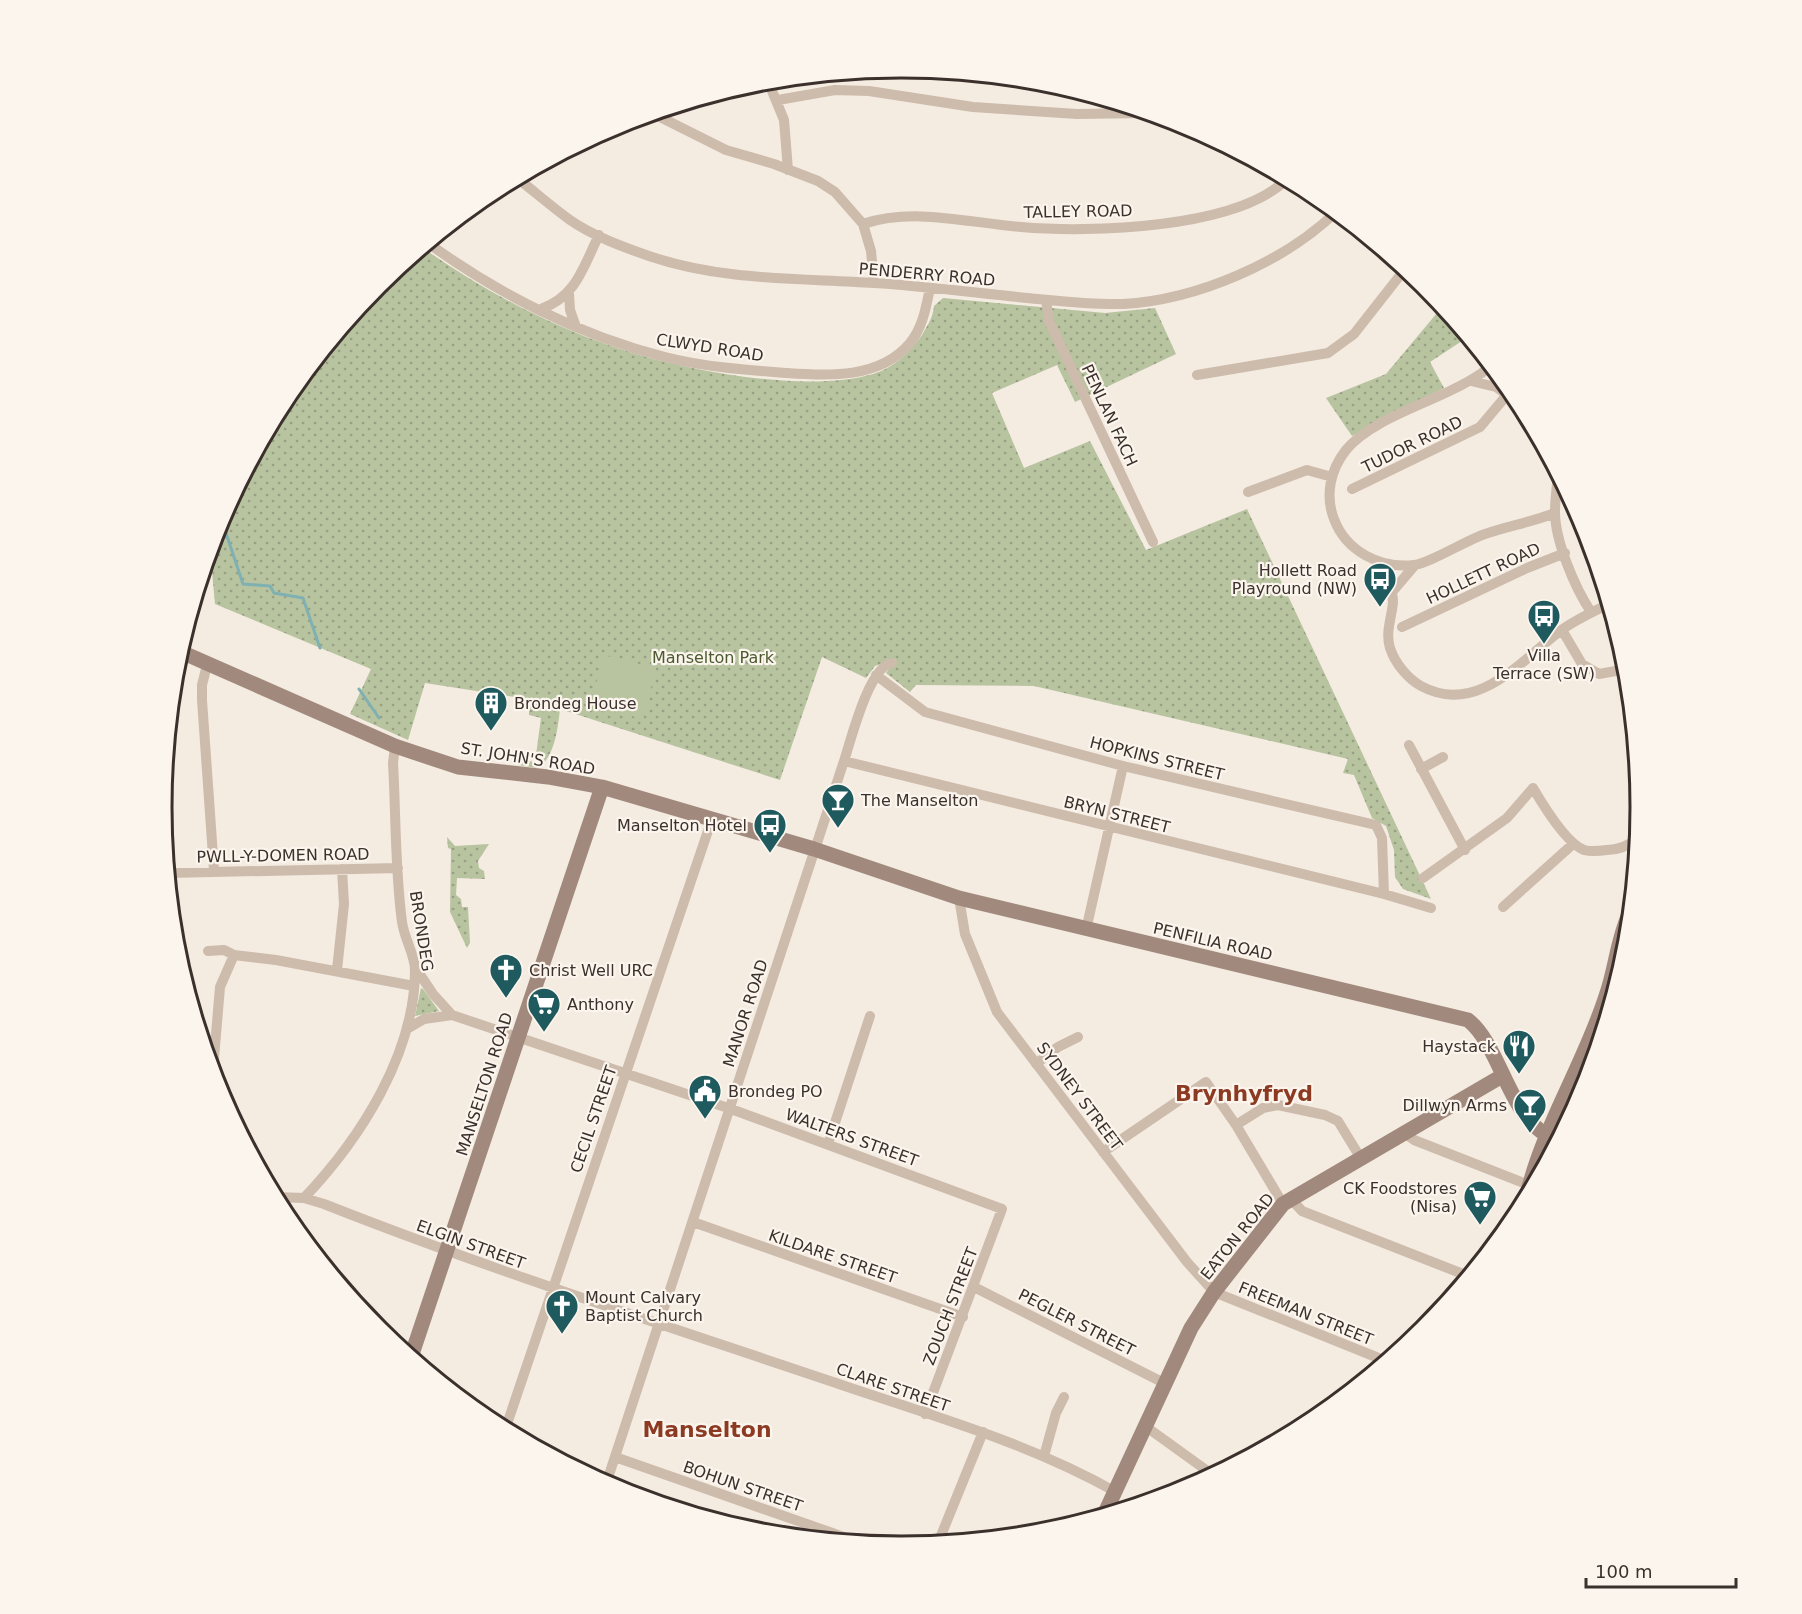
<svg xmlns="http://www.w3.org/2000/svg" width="1802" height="1614" font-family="'DejaVu Sans',sans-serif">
<defs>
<pattern id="green-dots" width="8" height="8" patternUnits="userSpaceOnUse" patternTransform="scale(1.5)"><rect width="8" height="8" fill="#b8c4a0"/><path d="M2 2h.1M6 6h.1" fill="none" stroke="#97a083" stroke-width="1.8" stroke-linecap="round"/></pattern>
</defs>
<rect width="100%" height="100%" fill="#f4ebe1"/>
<!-- green -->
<path fill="url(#green-dots)" d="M423,248C481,289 548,325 617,348C683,370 805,394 873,374C894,368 910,352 922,335C928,324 933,318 934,306L943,298L1105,313L1155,308L1176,354L1075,402L1057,365L992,393L1024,468L1090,441L1146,550L1247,509L1431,899L1403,889L1395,877L1394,850L1386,826L1372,818L1354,775L1343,773L1348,759L1034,686L916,685L910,692L886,673L896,659L875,666L866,678L822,657L780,780L560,709C558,727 555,757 538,768L518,765L516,759L535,762L541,718L529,715V710L515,697L425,683L408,740L350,714L371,669L215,604L210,549L218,524L286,396L378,284Z
M1442,307L1468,337L1430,362L1444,388L1352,436L1326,398L1386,374Z
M447,837L455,846L489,844L478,861L479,868L484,871L485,879L457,878L456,895L461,899L462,907H468L470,943L467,948L450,912L451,849L448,848Z
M421,988L423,989L439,1011L415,1016Z"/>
<!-- pitch -->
<path fill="#b8c4a0" d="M603,655L656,668L643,719L591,705Z"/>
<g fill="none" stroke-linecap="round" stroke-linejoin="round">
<!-- stream -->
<path stroke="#7fb0b2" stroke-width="3" d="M217,527L225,530L243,584L270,586L274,593L303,598L320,648
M359,689L379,718"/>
<!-- street -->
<path stroke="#cdbbac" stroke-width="10" d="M768,81L784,120L788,170
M778,100L835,90L869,91L973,107L1077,114L1147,113
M652,113L726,150L774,164L818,181L835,192L863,224L871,251L874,283
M517,178C535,192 552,207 570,220C593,236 623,247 649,256C722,281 798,278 874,283C925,286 976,293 1027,298C1059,301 1091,305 1123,304C1196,300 1283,263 1336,212
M863,224C914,207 969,223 1021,227C1089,233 1237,229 1287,179
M428,243C498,294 581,336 665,357C704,367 746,370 787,373C828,376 880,379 910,343C923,327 926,307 930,288
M569,294L570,310L576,327
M1046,300L1049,321L1153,542
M541,309C577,296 583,267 599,235
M1491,366C1452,399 1376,413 1346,450C1330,470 1325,496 1334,519C1346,551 1380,569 1414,565C1428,564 1467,540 1485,534C1508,526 1532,522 1555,513
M1197,375L1328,353L1354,334L1405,269
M1471,381L1496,387L1519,403
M1558,474C1557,486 1555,499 1555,512C1555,541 1575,588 1591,612
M1352,489L1480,427L1506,396
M1248,492L1307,470L1332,477
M1379,563C1384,575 1393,588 1393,602C1392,617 1385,632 1390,648C1395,663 1407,678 1421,686C1476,716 1520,662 1560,631C1575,620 1592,612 1609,604
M1392,592L1415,565
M1402,627L1527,568L1565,553
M1562,630L1582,664L1599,674L1627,669
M207,665L202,685V700L214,870
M876,675L925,712L1123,766L1376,825L1382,838L1384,894
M1409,745L1465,850
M844,761L1384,894L1431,908
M1421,769L1443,757
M168,873L398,868
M1423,878L1507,818L1533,788C1543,805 1566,843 1584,850C1591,852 1600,851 1607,850C1619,850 1628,846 1637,839
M959,898L965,934L997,1012L1187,1262L1214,1292L1386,1361
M1503,907L1573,844
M1086,930L1123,766
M208,951L224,950L234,955L276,960L414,986
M415,967L433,994L452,1015L731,1109L1002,1209L925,1414
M337,970L344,904L342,869
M407,1029L424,1019L452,1015
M1036,1064L1058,1047L1078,1037
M218,1090L214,1058L220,987L234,955
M1236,1125L1263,1108L1278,1105L1325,1115L1338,1121L1360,1157
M1404,1133L1414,1140L1529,1185
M828,1144L870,1016
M1103,1152L1206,1082L1236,1125L1283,1204
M275,1197L304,1198L324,1204C491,1270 661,1324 830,1381C926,1414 1025,1441 1114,1491
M304,1198C360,1139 415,1054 415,970C415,955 404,938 402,922C395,870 396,816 393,763L395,746
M1291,1199L1302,1211L1468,1276
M693,1222L963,1317
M974,1287L1166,1384
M1145,1426L1213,1475
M505,1430L712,819
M1044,1456L1056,1413L1064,1397
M615,1457L861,1543
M606,1484L844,761C851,740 869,666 892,663
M938,1543L983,1432"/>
<!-- secondary -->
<path stroke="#a18a7d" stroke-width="15" d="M179,651L395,746L458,767L548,777L602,787L814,849L959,898L1468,1020C1503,1048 1509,1124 1557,1140
M1526,1199C1542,1128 1584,1065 1606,996C1616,968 1617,940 1630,912
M411,1357L602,787
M1104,1515L1191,1328L1214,1292L1283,1204L1502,1076"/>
</g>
<!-- icons -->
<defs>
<g id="bus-pin" transform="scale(1.725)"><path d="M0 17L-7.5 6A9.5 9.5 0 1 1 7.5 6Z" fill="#1f5a5e" stroke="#fbf5ee"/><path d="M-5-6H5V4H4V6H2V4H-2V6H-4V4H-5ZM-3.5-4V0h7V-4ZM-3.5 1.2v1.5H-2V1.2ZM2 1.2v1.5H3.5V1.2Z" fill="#fff"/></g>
<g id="building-pin" transform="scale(1.725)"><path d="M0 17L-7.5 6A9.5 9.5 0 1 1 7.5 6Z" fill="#1f5a5e" stroke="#fbf5ee"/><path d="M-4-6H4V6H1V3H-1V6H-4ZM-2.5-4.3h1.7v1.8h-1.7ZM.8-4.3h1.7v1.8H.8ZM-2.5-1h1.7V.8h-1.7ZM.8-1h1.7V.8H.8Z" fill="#fff"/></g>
<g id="bar-pin" transform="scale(1.725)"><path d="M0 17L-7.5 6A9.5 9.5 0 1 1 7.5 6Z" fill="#1f5a5e" stroke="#fbf5ee"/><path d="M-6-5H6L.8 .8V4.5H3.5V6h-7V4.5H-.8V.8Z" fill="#fff"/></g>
<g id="church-pin" transform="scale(1.725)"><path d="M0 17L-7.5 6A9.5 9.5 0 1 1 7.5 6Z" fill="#1f5a5e" stroke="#fbf5ee"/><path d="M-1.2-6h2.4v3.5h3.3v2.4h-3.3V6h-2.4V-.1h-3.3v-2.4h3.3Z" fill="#fff"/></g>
<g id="supermarket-pin" transform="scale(1.725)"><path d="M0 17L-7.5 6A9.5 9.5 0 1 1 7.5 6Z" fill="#1f5a5e" stroke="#fbf5ee"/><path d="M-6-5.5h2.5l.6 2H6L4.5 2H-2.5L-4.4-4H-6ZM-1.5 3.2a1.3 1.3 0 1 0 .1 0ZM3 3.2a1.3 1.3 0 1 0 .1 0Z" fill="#fff"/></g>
<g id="restaurant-pin" transform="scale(1.725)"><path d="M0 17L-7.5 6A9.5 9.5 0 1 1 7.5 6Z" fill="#1f5a5e" stroke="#fbf5ee"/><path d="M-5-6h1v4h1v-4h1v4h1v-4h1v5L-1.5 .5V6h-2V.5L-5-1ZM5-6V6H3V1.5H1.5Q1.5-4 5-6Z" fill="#fff"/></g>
<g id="civic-pin" transform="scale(1.725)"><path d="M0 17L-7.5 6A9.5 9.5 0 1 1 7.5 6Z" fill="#1f5a5e" stroke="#fbf5ee"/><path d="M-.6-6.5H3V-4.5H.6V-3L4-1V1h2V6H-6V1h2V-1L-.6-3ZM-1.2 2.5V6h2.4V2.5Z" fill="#fff"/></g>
</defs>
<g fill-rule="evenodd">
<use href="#bus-pin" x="1380" y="579"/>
<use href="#bus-pin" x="1544" y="616"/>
<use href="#building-pin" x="491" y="703"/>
<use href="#bar-pin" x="838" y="800"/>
<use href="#bus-pin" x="770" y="825"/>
<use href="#church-pin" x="506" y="970"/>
<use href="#supermarket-pin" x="544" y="1004"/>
<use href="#restaurant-pin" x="1519" y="1046"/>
<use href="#civic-pin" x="705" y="1091"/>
<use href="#bar-pin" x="1530" y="1105"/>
<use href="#supermarket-pin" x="1480" y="1197"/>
<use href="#church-pin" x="562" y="1306"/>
</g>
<g text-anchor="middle" stroke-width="4.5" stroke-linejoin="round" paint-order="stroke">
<!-- street labels -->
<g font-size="16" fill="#3b302b" stroke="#fbf5ee">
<text transform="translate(1078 211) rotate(-1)" y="6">TALLEY ROAD</text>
<text transform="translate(927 274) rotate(5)" y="6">PENDERRY ROAD</text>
<text transform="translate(710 347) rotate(9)" y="6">CLWYD ROAD</text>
<text transform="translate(1110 415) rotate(65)" y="6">PENLAN FACH</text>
<text transform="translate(1412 444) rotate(-26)" y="6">TUDOR ROAD</text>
<text transform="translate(1483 573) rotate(-25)" y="6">HOLLETT ROAD</text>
<text transform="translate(528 758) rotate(9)" y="6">ST. JOHN'S ROAD</text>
<text transform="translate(1157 758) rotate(14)" y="6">HOPKINS STREET</text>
<text transform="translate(1117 814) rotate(14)" y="6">BRYN STREET</text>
<text transform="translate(283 855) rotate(-1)" y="6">PWLL-Y-DOMEN ROAD</text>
<text transform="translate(422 931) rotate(81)" y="6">BRONDEG</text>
<text transform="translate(1213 941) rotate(13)" y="6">PENFILIA ROAD</text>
<text transform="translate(745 1013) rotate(-72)" y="6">MANOR ROAD</text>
<text transform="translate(484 1084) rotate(-72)" y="6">MANSELTON ROAD</text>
<text transform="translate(1080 1096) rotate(53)" y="6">SYDNEY STREET</text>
<text transform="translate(593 1119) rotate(-71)" y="6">CECIL STREET</text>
<text transform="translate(852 1137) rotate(20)" y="6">WALTERS STREET</text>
<text transform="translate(1237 1236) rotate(-51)" y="6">EATON ROAD</text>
<text transform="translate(471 1244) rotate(20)" y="6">ELGIN STREET</text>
<text transform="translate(833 1256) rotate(19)" y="6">KILDARE STREET</text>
<text transform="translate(950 1306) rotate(-69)" y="6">ZOUCH STREET</text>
<text transform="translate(1306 1313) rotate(22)" y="6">FREEMAN STREET</text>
<text transform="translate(1077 1322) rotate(27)" y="6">PEGLER STREET</text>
<text transform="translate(893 1387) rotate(19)" y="6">CLARE STREET</text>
<text transform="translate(743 1486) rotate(19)" y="6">BOHUN STREET</text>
</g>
<!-- poi labels -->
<g font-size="16" fill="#3b302b" stroke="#fbf5ee" text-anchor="start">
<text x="1357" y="576" text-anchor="end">Hollett Road<tspan x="1357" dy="18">Playround (NW)</tspan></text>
<text x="1544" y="661" text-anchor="middle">Villa<tspan x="1544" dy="18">Terrace (SW)</tspan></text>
<text x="514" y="709">Brondeg House</text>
<text x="861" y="806">The Manselton</text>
<text x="747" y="831" text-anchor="end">Manselton Hotel</text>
<text x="529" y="976">Christ Well URC</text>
<text x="567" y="1010">Anthony</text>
<text x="1496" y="1052" text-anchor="end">Haystack</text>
<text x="728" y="1097">Brondeg PO</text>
<text x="1507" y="1111" text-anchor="end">Dillwyn Arms</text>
<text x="1457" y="1194" text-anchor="end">CK Foodstores<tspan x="1457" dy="18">(Nisa)</tspan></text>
<text x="585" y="1303">Mount Calvary<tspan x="585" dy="18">Baptist Church</tspan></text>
</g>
<!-- park labels -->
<g font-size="16" fill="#4a5a2e" stroke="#fbf5ee">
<text x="713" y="663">Manselton Park</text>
</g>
<!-- district labels -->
<g font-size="22" font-weight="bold" fill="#8c3b22" stroke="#fbf5ee">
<text x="1244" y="1101">Brynhyfryd</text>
<text x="707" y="1437">Manselton</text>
</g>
</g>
<!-- crop -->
<path d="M0 0H1802V1614H0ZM172 807a729 729 0 1 1 1458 0a729 729 0 1 1-1458 0Z" fill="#fbf5ee" fill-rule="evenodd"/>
<path fill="none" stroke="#3b302b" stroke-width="3" d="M172 807a729 729 0 1 1 1458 0a729 729 0 1 1-1458 0Z"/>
<!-- scale -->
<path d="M1586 1578v9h150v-9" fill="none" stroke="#3b302b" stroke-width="3"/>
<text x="1595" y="1578" font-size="18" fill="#3b302b" stroke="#fbf5ee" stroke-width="4.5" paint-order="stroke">100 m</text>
</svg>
